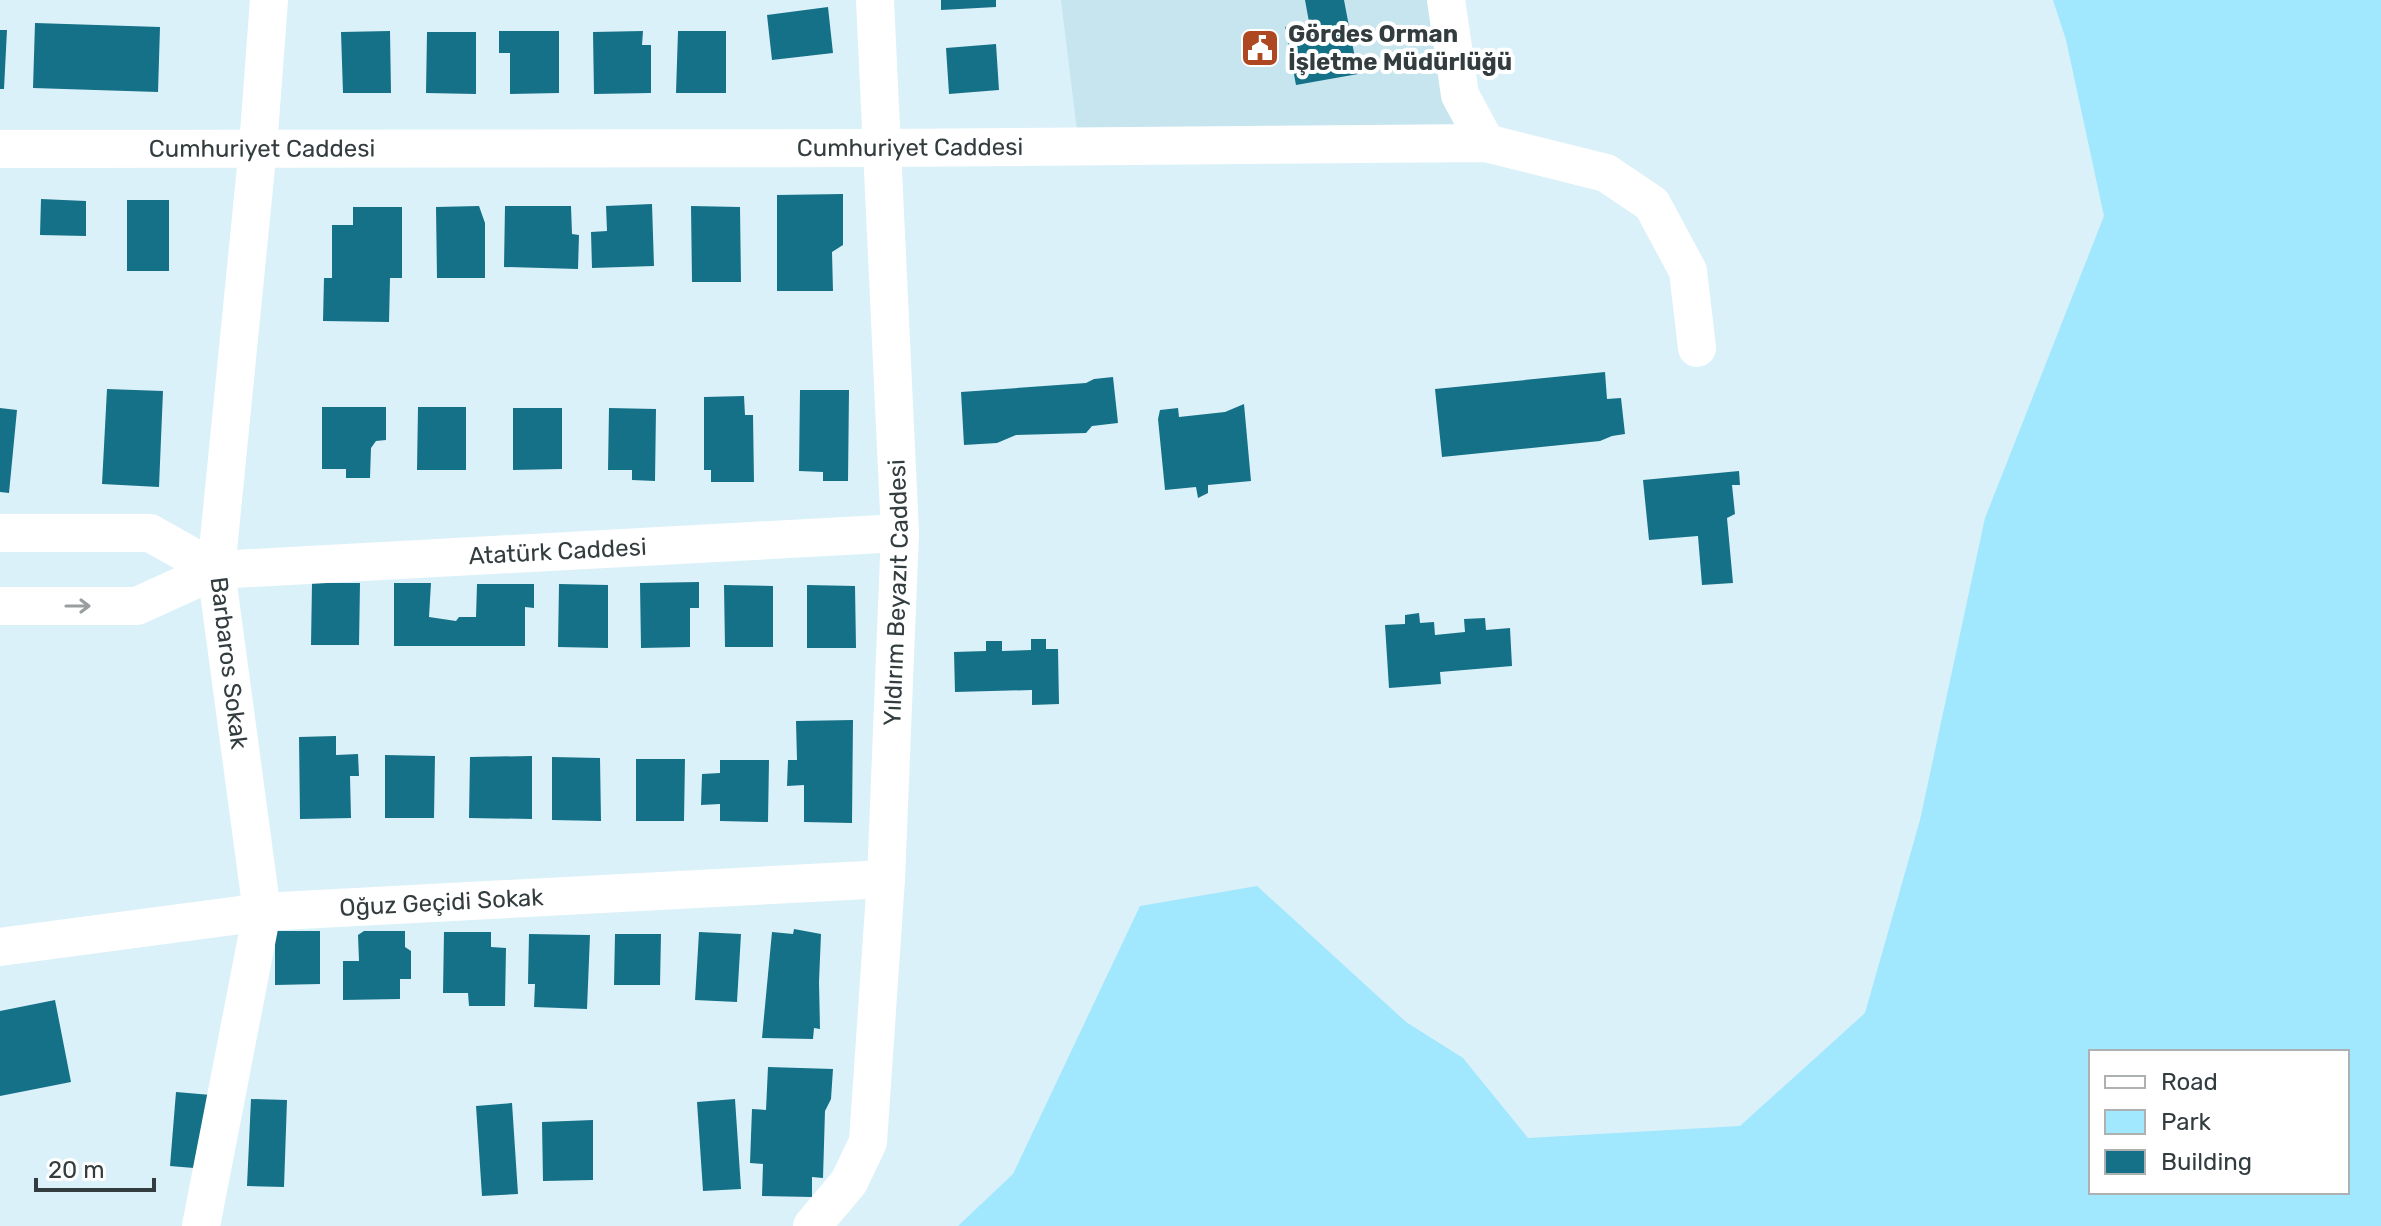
<svg xmlns="http://www.w3.org/2000/svg" width="2381" height="1226" font-family="Rubik,sans-serif">
<rect width="100%" height="100%" fill="#dbf1f9"/>
<!-- built -->
<path fill="#c6e5ef" d="M1061,0H1446L1486,143L1079,147Z"/>
<!-- green -->
<path fill="#a1e7fd" fill-rule="evenodd" d="M2053,0H2381V1226H958L1013,1174L1140,906L1257,886L1406,1022L1463,1058L1528,1138L1740,1126L1865,1013L1920,820L1985,518L2104,216L2066,40ZM2091,1052H2347V1192H2091Z"/>
<!-- building -->
<path fill="#157187" d="M941,0H996V7L941,10Z
M1305,0H1344L1358,74L1296,85L1285,27L1309,22Z
M828,7L833,53L772,60L767,15Z
M35,23L160,27L158,92L33,88Z
M0,30H7L4,89H0Z
M390,31L391,93H343L341,32Z
M499,31H559V93L510,94V53H499Z
M643,31L642,45H651V93L594,94L593,32Z
M678,31H726V93H676Z
M427,32H476V94L426,93Z
M996,44L999,90L949,94L946,48Z
M843,194V245L832,252L833,291H777V195Z
M41,199L86,201V236L40,235Z
M127,200H169V271H127Z
M652,204L654,266L592,268L591,232L607,231L606,206Z
M479,206L485,223V278H437L436,207Z
M505,206H571L572,234L579,235L578,269L504,267Z
M691,206L740,207L741,282H692Z
M353,207H402V278H390L389,322L323,321L324,278H332V225H353Z
M1605,372L1607,399L1621,398L1625,434L1612,436L1600,441L1442,457L1435,389Z
M1113,377L1118,423L1092,426L1086,433L1016,435L997,443L964,445L961,392L1086,383L1094,379Z
M107,389L163,391L159,487L102,484Z
M800,390H849L848,481H823V472L799,471Z
M744,396L745,415H753L754,482H711V470H704V397Z
M1244,404L1251,481L1208,485V493L1198,498L1196,487L1165,490L1158,419L1160,410L1178,408L1179,417L1225,412Z
M322,407H386V440L376,441L371,448L370,478H346V469H322Z
M418,407H466V470H417Z
M0,408L17,410L9,493L0,492Z
M513,408H562V469L513,470Z
M609,408L656,409L655,481L632,480V470H608Z
M1739,471L1740,485H1732L1735,514L1727,518L1733,583L1702,585L1698,536L1649,540L1643,480Z
M699,582V608H690V647L641,648L640,583Z
M312,583H360L359,645H311Z
M394,583H431L429,617L456,621L459,617H476L477,584H534V608L525,607V646H394Z
M559,584L608,585V648L558,647Z
M724,585L773,586V647H725Z
M807,585L855,586L856,648H807Z
M1419,613L1420,623L1434,622L1435,635L1465,632L1464,619L1485,618L1486,630L1510,628L1512,666L1440,672L1441,684L1389,688L1385,625L1405,624V615Z
M1031,639H1046V649H1058L1059,704L1032,705V690L955,692L954,652L986,651V641H1002V651L1031,650Z
M853,720L852,823L804,822V785L787,786L788,760H797L796,721Z
M336,736V755L358,754L359,776H350L351,818L300,819L299,737Z
M385,755L435,756L434,818H385Z
M532,756V819L469,818L470,757Z
M552,757L600,758L601,821L552,820Z
M636,759H685L684,821H636Z
M720,760H769L768,822L720,821V804L701,805L702,774L720,773Z
M794,929L821,934L819,982L820,1029L814,1028L813,1039L762,1038L772,932L793,934Z
M275,931H320V984L275,985Z
M364,931H405V947L411,951V979H400V999L343,1000V961H359L358,935Z
M444,932H491V947L506,948L505,1006H469L468,993H443Z
M699,932L741,934L737,1002L695,1000Z
M529,934L590,935L587,1009L534,1007L535,984H528Z
M615,934H661L660,985H614Z
M55,1000L71,1082L0,1096V1011Z
M768,1067L833,1069L831,1099L825,1111L823,1178L812,1177V1197L762,1196L763,1164L750,1163L752,1109L766,1110Z
M176,1092L211,1095L206,1169L170,1166Z
M251,1099L287,1100L284,1187L247,1186Z
M735,1099L741,1189L703,1191L697,1102Z
M512,1103L518,1194L482,1196L476,1106Z
M593,1120V1180L543,1181L542,1122Z"/>
<g fill="none" stroke-linecap="round" stroke-linejoin="round">
<!-- minor -->
<g stroke="#fff" stroke-width="38">
<path d="M1446,0L1460,95L1486,143"/>
<path id="s1" d="M0,149L883,148L1486,143L1606,173L1652,204L1688,271L1697,348"/>
<path d="M0,533H150L216,570L137,606H0"/>
<path id="s2" d="M216,570L900,533"/>
<path id="s3" d="M0,947L262,912L886,879"/>
<path d="M201,1226L262,912L216,570L258,147L269,0"/>
<path id="s4" d="M812,1226L849,1182L868,1142L886,879L900,533L875,0"/>
</g>
</g>
<!-- one-way arrows -->
<defs><path id="oneway-shaft" d="M-6 0H5M1.5-3L5.5 0L1.5 3" fill="none" stroke-width="1.6" stroke-linecap="round" stroke-linejoin="round" transform="scale(2)"/></defs>
<use stroke="#999e9f" href="#oneway-shaft" transform="translate(78 606)"/>
<!-- icons -->
<defs>
<g id="civic-square" transform="scale(2)"><rect x="-9" y="-9" width="18" height="18" rx="4" fill="#ae4822" stroke="#fff"/><path d="M-.6-6.5H3V-4.5H.6V-3L4-1V1h2V6H-6V1h2V-1L-.6-3ZM-1.2 2.5V6h2.4V2.5Z" fill="#fff"/></g>
</defs>
<g fill-rule="evenodd">
<use href="#civic-square" x="1260" y="48"/>
</g>
<g text-anchor="middle" stroke-width="8" stroke-linejoin="round" paint-order="stroke">
<!-- poi labels -->
<g font-size="24" font-weight="bold" fill="#333c3f" stroke="#fff" text-anchor="start">
<text x="1288" y="42">Gördes Orman<tspan x="1288" dy="28">İşletme Müdürlüğü</tspan></text>
</g>
<!-- street labels -->
<g font-size="24" fill="#333c3f" stroke="#fff">
<text dy="8" stroke="none"><textPath href="#s1" startOffset="262">Cumhuriyet Caddesi</textPath></text>
<text dy="8" stroke="none"><textPath href="#s1" startOffset="910">Cumhuriyet Caddesi</textPath></text>
<text dy="8" stroke="none"><textPath href="#s2" startOffset="342">Atatürk Caddesi</textPath></text>
<text dy="8" stroke="none"><textPath href="#s4" startOffset="652">Yıldırım Beyazıt Caddesi</textPath></text>
<text transform="translate(229 663) rotate(83)" y="8">Barbaros Sokak</text>
<text dy="8" stroke="none"><textPath href="#s3" startOffset="444">Oğuz Geçidi Sokak</textPath></text>
</g>
</g>
<!-- legend -->
<rect x="2089" y="1050" width="260" height="144" fill="#ffffff" stroke="#adb1b2" stroke-width="2"/>
<rect x="2105" y="1076" width="40" height="12" fill="#ffffff" stroke="#adb1b2" stroke-width="2"/>
<text x="2161" y="1090" font-size="24" fill="#333c3f">Road</text>
<rect x="2105" y="1110" width="40" height="24" fill="#a1e7fd" stroke="#adb1b2" stroke-width="2"/>
<text x="2161" y="1130" font-size="24" fill="#333c3f">Park</text>
<rect x="2105" y="1150" width="40" height="24" fill="#157187" stroke="#adb1b2" stroke-width="2"/>
<text x="2161" y="1170" font-size="24" fill="#333c3f">Building</text>
<!-- scale -->
<path d="M36 1178v12h118v-12" fill="none" stroke="#333c3f" stroke-width="4"/>
<text x="48" y="1178" font-size="24" fill="#333c3f" stroke="#ffffff" stroke-width="6" paint-order="stroke">20 m</text>
</svg>
